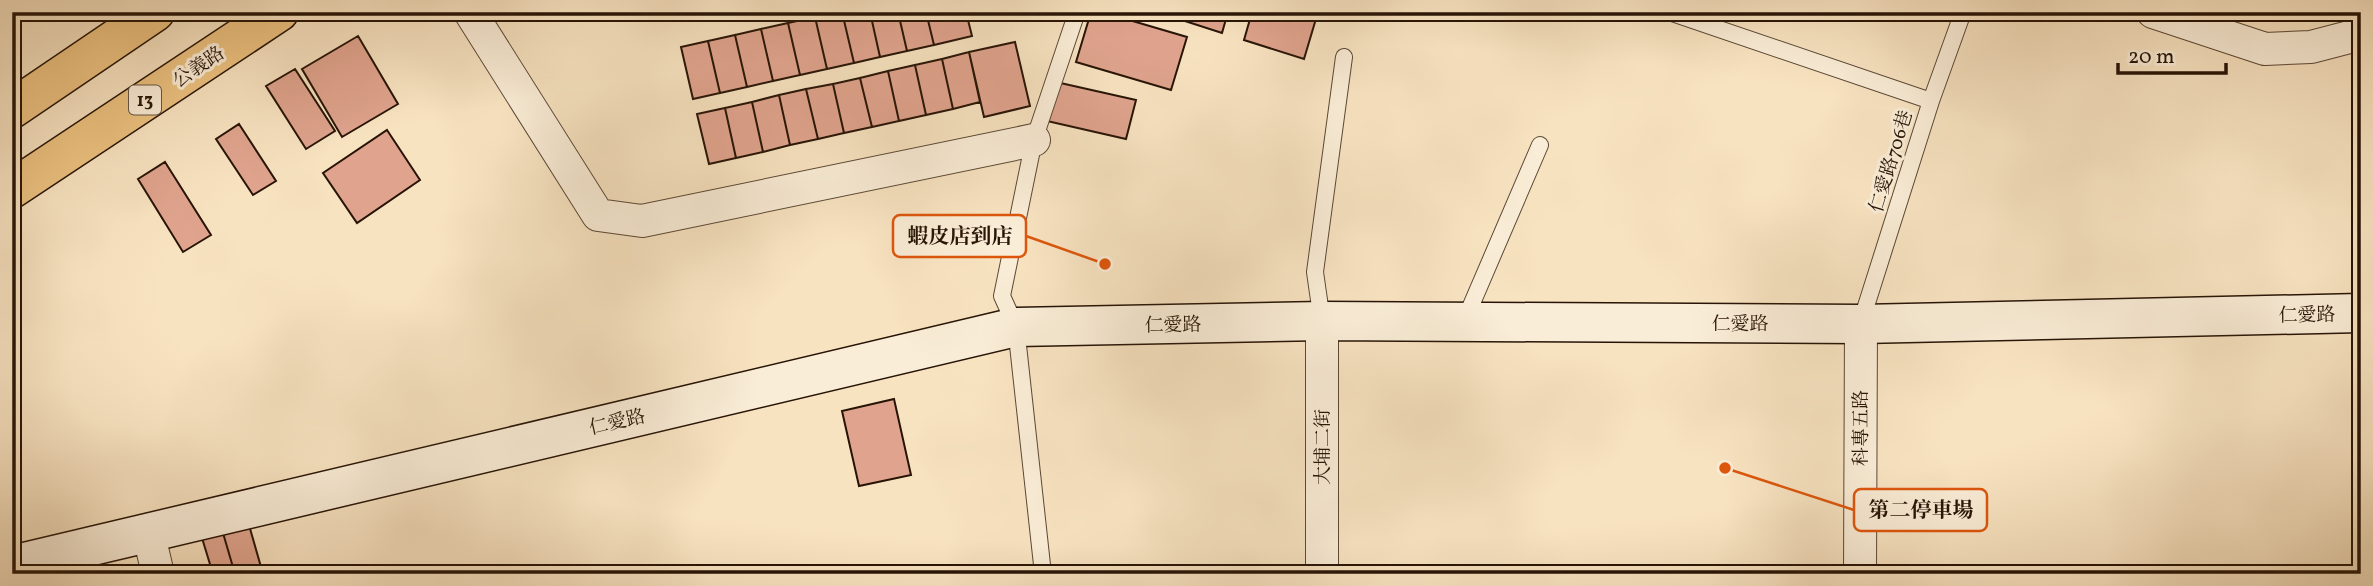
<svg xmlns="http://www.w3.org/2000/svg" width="2373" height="586" font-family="Vollkorn,'Noto Serif TC',serif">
<rect width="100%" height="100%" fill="#f8e3c1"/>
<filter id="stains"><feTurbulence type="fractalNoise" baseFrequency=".00286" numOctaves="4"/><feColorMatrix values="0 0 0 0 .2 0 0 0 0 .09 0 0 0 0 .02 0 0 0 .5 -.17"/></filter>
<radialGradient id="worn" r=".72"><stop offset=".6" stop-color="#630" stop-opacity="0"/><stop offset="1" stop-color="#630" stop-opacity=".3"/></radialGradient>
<!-- building -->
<path fill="#e0a48e" stroke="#271406" stroke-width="2" d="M837,12H842L854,63L827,69L815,17Z
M842,12H870L880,57L854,63Z
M870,12H898L907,51L880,57Z
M898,12H926L934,45L907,51Z
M926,12H950L951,15L966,12L972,36L934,45Z
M1091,12H1102L1187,37L1171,90L1076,62Z
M1157,12H1228L1222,33Z
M1252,12H1318L1304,59L1244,40Z
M815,17L827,69L800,75L788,23Z
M788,23L800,75L773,81L761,29Z
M761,29L773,81L747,87L735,35Z
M735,35L747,87L720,93L708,41Z
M358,36L398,104L342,137L302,69Z
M708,41L720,93L693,99L681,47Z
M1015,42L1030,106L984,117L969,52Z
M969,52L980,102L953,109L942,59Z
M942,59L953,109L926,115L915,65Z
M915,65L926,115L899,121L888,71Z
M295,69L335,131L306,149L266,86Z
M888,71L899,121L872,127L860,78Z
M860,78L872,127L844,133L833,84Z
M1056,82L1136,100L1126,139L1047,121Z
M833,84L844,133L818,139L806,89Z
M806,89L818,139L790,145L779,95Z
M779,95L790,145L763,152L752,102Z
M752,102L763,152L736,158L725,108Z
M725,108L736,158L709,164L697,114Z
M239,124L276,181L253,195L216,139Z
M387,130L420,180L357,223L323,173Z
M165,162L211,235L183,252L138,179Z
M894,399L911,475L859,486L842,411Z
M249,525L263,574H235L223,533Z
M223,533L235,574H213L202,538Z"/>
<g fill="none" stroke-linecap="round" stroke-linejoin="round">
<!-- lane casing -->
<g stroke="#5b4835" stroke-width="18">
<path id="lane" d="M1669,12L1931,101
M1322,321L1315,272L1344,57
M1464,322L1540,145
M1861,322L1931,101L1963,12
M1043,574L1016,327L1002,296L1034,140L1077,12"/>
</g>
<!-- street casing -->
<g stroke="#5b4835" stroke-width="34">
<path id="street" d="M470,12L598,215L642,221L1034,140
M2153,12L2265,49L2311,47L2361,34
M148,531L158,574
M1322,574V321
M1860,574L1861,324"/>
</g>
<!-- secondary casing -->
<g stroke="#271406" stroke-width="41">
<path id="secondary" d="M12,565L1016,327L1322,321L1861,324L2361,313"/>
</g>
<!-- primary casing -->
<g stroke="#271406" stroke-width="41">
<path id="primary" d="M12,109L155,12
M12,189L279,12"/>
</g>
<!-- lane -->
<use href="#lane" stroke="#faedd7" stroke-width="16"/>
<!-- street -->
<use href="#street" stroke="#faedd7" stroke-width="32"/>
<!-- secondary -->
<use href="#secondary" stroke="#faedd7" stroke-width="38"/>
<!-- primary -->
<use href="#primary" stroke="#ecc280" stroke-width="38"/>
</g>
<g text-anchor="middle" stroke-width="6" stroke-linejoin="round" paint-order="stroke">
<!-- shield labels -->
<rect fill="#faedd7" stroke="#665545" stroke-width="2" x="129" y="85.5" width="32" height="29" rx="5"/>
<g font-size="18" font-weight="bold" fill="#271406">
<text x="145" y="106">13</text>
</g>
<!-- street labels -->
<g font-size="19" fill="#271406" stroke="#faedd7">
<text transform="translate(198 66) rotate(-34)" y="7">公義路</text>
<text transform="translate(1890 161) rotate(-73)" y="7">仁愛路706巷</text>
<text transform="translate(2307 314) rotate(-1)" y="7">仁愛路</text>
<text x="1740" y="330">仁愛路</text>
<text transform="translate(1173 324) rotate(-1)" y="7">仁愛路</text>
<text transform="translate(617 421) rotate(-13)" y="7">仁愛路</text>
<text transform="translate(1860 428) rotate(-90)" y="7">科專五路</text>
<text transform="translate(1322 447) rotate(-90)" y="7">大埔二街</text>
</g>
</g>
<!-- callouts -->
<path fill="none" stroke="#de560c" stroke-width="2.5" d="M1105 264L1026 236M1725 468L1854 510"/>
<g fill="#de560c" stroke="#faedd7" stroke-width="2.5">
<circle cx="1105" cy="264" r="7"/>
<circle cx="1725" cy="468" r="7"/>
</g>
<g fill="#faedd7" stroke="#de560c" stroke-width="2.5">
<rect x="893" y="215" width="133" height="42" rx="7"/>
<rect x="1854" y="489" width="133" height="42" rx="7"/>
</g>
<g font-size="21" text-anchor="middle" font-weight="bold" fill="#271406">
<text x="960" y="243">蝦皮店到店</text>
<text x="1921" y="517">第二停車場</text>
</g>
<!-- margin -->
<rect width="2373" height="586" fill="none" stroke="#f8e3c1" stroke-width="42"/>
<rect x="14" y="14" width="2345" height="558" fill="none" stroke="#271406" stroke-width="3.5"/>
<rect x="21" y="21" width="2331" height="544" fill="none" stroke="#271406" stroke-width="2"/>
<!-- scale -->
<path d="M2118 63v10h108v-10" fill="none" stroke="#271406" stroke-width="3.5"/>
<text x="2128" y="63" font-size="21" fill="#271406" stroke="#faedd7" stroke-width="5" paint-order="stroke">20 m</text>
<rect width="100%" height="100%" filter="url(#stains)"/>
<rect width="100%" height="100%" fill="url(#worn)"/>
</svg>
